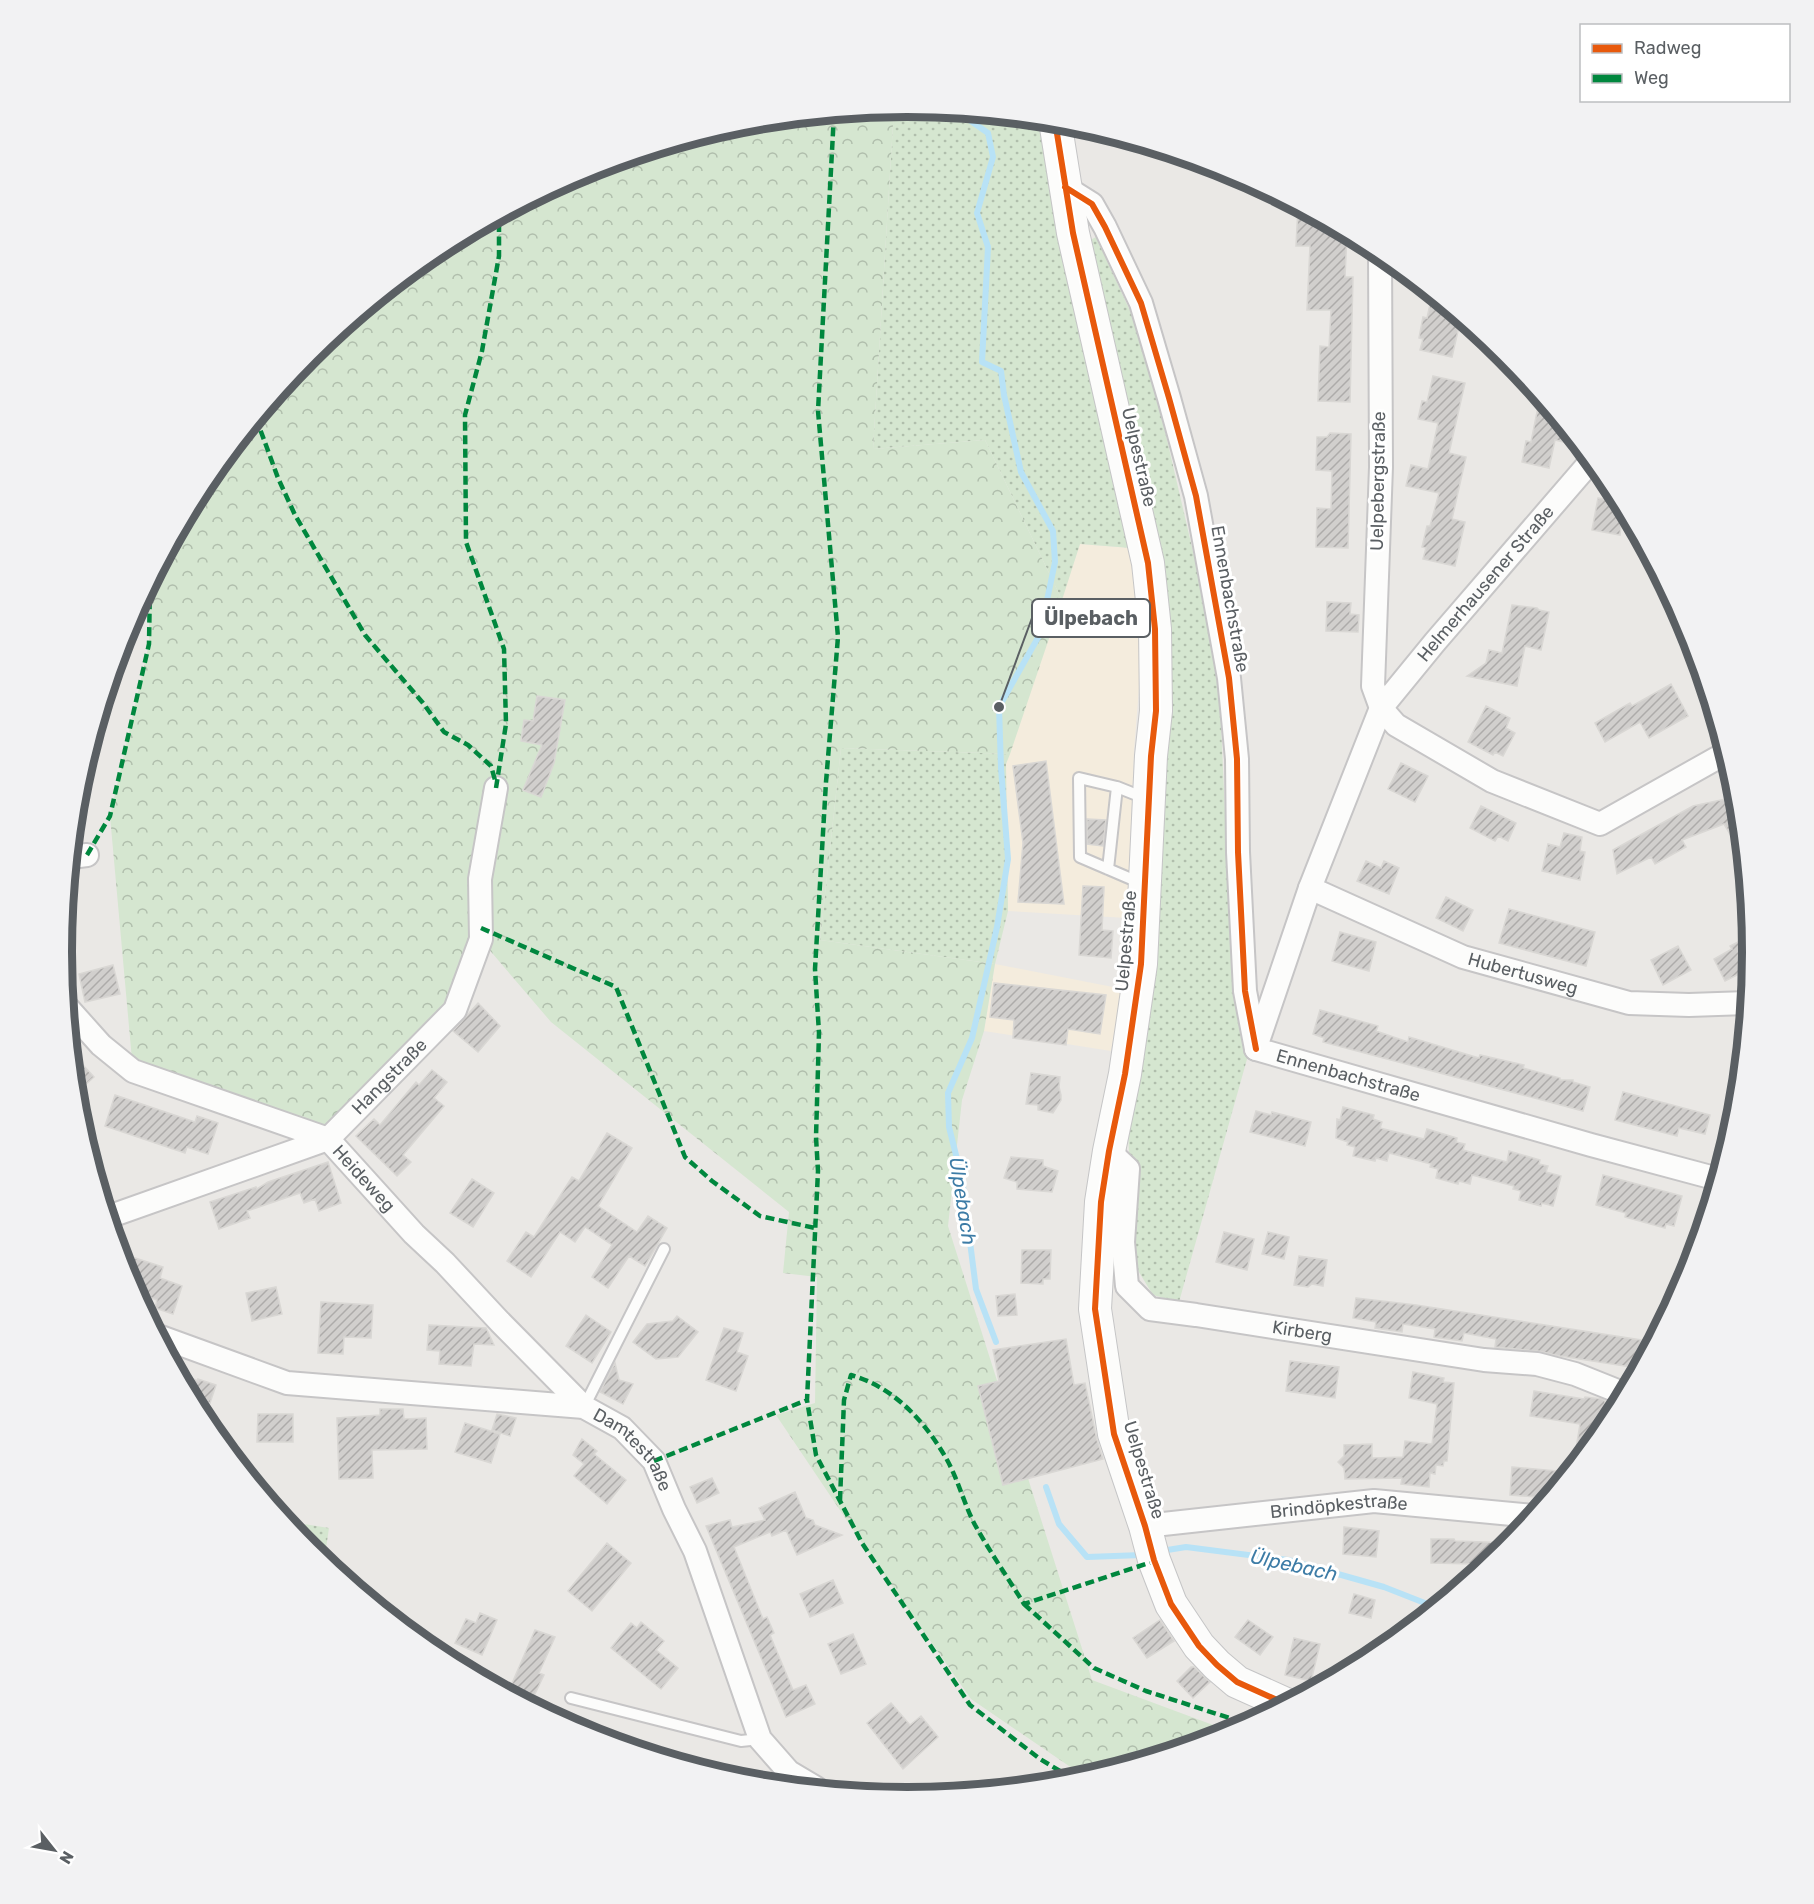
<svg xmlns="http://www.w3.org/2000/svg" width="1814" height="1904" font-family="Rubik,sans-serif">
<defs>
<pattern id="grass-dots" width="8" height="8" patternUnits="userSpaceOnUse" patternTransform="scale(1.5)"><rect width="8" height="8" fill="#d5e6d0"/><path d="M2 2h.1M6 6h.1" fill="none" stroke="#b0beac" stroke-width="1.8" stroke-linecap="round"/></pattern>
<pattern id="forest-crowns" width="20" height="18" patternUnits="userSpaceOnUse" patternTransform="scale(1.5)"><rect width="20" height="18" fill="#d5e6d0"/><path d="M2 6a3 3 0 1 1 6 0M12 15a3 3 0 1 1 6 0" fill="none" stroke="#b0beac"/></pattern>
<pattern id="building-hatch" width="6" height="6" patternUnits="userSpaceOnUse" patternTransform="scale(1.5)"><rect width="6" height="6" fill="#d1cfcd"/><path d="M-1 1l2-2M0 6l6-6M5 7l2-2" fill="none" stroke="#adabaa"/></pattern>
</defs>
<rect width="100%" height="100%" fill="#eae8e5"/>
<!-- commercial -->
<path fill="#f4ecdd" d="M1080,544L1131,548L1142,650L1134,750L1127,918L1008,911L1006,764Z
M995,964L1123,989L1111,1051L984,1031Z"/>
<!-- grass -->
<path fill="url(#grass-dots)" d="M907,107L1044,120L1131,548L1080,544L1062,600L985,440L873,449L894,108Z
M1096,237L1144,341L1218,659L1231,944L1249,1052L1179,1302L1153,1295L1134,1264L1128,1131L1165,694L1083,244Z
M841,748L1010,754L1006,764L1008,911L995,964L820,940Z
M285,1521L329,1528L324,1562L309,1550Z"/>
<!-- forest -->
<path fill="url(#forest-crowns)" d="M894,108L873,449L985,440L1062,600L1010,754L841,748L820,940L995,964L984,1031L962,1100L948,1226L1092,1680L1232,1732L1085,1777L971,1699L862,1543L776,1415L815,1403L817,1277L783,1273L789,1212L551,1022L481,940L455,1010L328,1139L133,1071L110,816L149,644V588H148L204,482L309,354L438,249L584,171L742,123Z"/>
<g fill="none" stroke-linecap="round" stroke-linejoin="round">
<!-- stream -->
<path stroke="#b8e2f6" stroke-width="6" d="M958,112L988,133L993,157L977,213L988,247L982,362L1001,371L1004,395L1021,472L1053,531L1055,562L1040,634L999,707L1001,768L1008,859L997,927L972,1038L948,1093L949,1127L962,1179L976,1289L996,1342
M1046,1487L1059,1524L1087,1557L1142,1555
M1161,1551L1186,1547L1288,1560L1384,1587L1435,1607"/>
</g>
<!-- building -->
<path fill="url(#building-hatch)" stroke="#d9d7d4" stroke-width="1.5" d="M1298,207L1347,233L1345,277H1353L1350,402L1318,401L1320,346L1329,347L1331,310H1307L1310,246H1296Z
M1432,295L1461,318L1452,357L1420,350L1423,339L1419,338L1423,317L1427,318Z
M1433,376L1465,383L1449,453L1466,457L1452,519L1465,522L1455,566L1423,559L1426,548L1422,547L1427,526H1430L1439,493L1406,486L1411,465L1428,469L1438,423L1418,419L1422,401L1427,402Z
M1540,397L1581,446L1555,440L1549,468L1522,462L1526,441L1531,442Z
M1330,433L1351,434L1348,548L1316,547L1317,508L1331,509L1332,471L1316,470L1317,437H1327Z
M1598,498L1616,501V506L1623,507L1620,535L1592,530Z
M1327,602L1351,603L1350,614L1359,615L1358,632L1326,631Z
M1512,605L1537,608L1539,610L1549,612L1541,650L1525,646L1517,686L1467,676L1486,663L1489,650L1502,653Z
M1671,684L1688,716L1649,738L1640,722L1605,742L1595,723L1630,703L1632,706Z
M537,696L565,700L554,763L541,797L523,790L542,745L521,741L524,720L533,721Z
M1486,706L1510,718L1506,728L1515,733L1503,756L1495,752L1493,755L1468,742Z
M1046,761L1064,904L1018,902L1023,843L1013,766Z
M1401,763L1428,776L1415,802L1388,789Z
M1730,798L1739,814L1743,856L1724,824L1682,840L1686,847L1655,864L1651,857L1617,874L1613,850L1693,806Z
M1481,806L1516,823L1508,841L1498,836L1495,841L1470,828Z
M1087,819L1106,820L1103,846L1087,844Z
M1564,833L1582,837L1580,851L1585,852L1580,880L1542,871L1548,844L1560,847Z
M1366,861L1381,868L1384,861L1399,868L1389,894L1357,881Z
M1083,886L1104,887L1102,930L1113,931L1111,958L1079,955Z
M1446,897L1473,910L1463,931L1436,918Z
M1509,909L1595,932L1586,966L1499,943Z
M1340,932L1376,942L1369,971L1332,961Z
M1746,938L1752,950L1751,968L1725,981L1714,959L1732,949L1730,946Z
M1678,946L1691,970L1663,985L1651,960Z
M113,965L120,994L85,1002L79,974Z
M994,983L1106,995L1100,1034L1068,1029L1066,1045L1013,1038L1014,1020L990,1017Z
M478,1003L500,1026L478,1052L453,1031Z
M1320,1010L1378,1026L1376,1031L1408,1042L1409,1037L1479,1058L1480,1055L1524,1065L1523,1068L1560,1078V1080H1573V1082L1590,1087L1583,1111L1323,1042L1324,1038L1313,1034Z
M71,1052L94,1077L75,1094L73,1068Z
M432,1070L447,1082L434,1098L444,1106L403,1155L411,1162L397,1176L356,1136L374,1119L380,1125L416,1082L419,1085Z
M1031,1073L1060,1077L1059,1087L1061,1095V1100L1053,1113L1038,1110V1105L1026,1104Z
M1623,1092L1710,1115L1705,1134L1679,1128L1677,1136L1615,1120Z
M115,1095L195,1122L197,1116L218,1123L208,1154L187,1147L185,1153L105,1126Z
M1343,1107L1374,1115L1373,1119L1382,1122L1380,1128L1424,1139L1427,1129L1457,1138L1456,1142L1465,1144L1463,1150L1507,1162L1509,1151L1540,1160L1539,1164L1548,1166L1546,1172L1561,1176L1553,1206L1542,1203L1541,1206L1519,1200L1521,1191L1513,1189L1514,1186L1472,1175L1470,1184L1459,1181L1458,1184L1436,1178L1438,1169L1430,1167L1431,1164L1389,1153L1387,1161L1376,1158L1375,1161L1353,1156L1355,1147L1347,1145L1348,1142L1336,1138L1337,1119L1340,1120Z
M1256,1111L1271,1115L1272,1112L1311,1122L1305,1146L1250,1132Z
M607,1133L632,1148L598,1206L637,1232L648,1216L667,1228L645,1266L629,1256L608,1288L592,1277L612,1245L585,1227L575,1242L560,1232L531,1277L507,1261L526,1232L534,1237L572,1177L579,1181Z
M1011,1157L1043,1160V1166L1058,1171L1052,1192L1017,1189V1182L1004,1178Z
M328,1162L341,1203L319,1211L315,1199L304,1203L300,1193L247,1211L250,1218L219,1229L210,1202L256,1187L257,1189L268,1182Z
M1603,1175L1682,1196L1674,1226L1666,1224L1665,1228L1625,1217L1626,1213L1596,1205Z
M472,1179L494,1193L473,1227L450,1213Z
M1224,1232L1254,1239L1247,1270L1216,1262Z
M1268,1232L1289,1237L1284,1259L1262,1254Z
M1022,1250H1051L1050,1279H1043V1284L1021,1283Z
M129,1256L163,1267L160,1278L182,1286L173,1314L155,1308L157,1300L135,1292L124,1270Z
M1299,1256L1327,1260L1323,1286L1312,1284L1308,1287L1294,1285Z
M276,1287L282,1314L252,1321L246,1293Z
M1015,1294L1017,1315L998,1316L996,1296Z
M1356,1298L1416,1305L1641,1340L1637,1368L1560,1356L1538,1351L1495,1347L1496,1339L1464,1333L1462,1341L1434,1337L1435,1329L1403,1324L1402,1332L1375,1328L1376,1322L1353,1318Z
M321,1302L373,1305L371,1338L344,1337L343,1354L318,1353Z
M586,1315L611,1332L592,1363L566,1346Z
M677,1316L698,1332L678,1357L656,1359L633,1342L647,1324L673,1321Z
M429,1325L486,1328L494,1345L474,1344L471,1366L439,1364L440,1351L427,1350Z
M724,1328L743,1333L737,1352L748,1356L736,1391L706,1380Z
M1066,1339L1074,1385L1085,1383L1097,1440L1103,1459L1003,1485L978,1386L999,1381L993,1350Z
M1290,1361L1339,1367L1335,1398L1286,1391Z
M615,1363L619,1380L633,1384L623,1404L600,1392Z
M177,1372L198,1381V1379L216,1385L210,1403L191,1397Z
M1413,1372L1444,1378L1443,1382L1454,1383L1447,1461H1444L1443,1466L1436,1465L1435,1474L1430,1473L1429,1487L1401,1484L1402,1478L1345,1479L1344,1468L1338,1462L1344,1456V1445L1372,1444V1458L1403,1457L1405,1441L1432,1444L1437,1404L1409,1398Z
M1534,1391L1584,1399L1585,1397L1602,1399L1605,1401V1406L1618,1407L1610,1422L1573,1467L1580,1424L1530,1416Z
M380,1409H403L404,1419L426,1418L427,1449L372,1450L373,1478L339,1479L337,1418L380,1415Z
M258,1414H293V1442H257Z
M497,1414L516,1418L510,1436L492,1430Z
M465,1423L500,1434L491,1463L455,1452Z
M582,1439L597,1451L594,1454L626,1480L607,1504L574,1476L584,1464L573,1455Z
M1512,1467L1569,1472L1548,1498L1510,1495Z
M712,1478L719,1493L697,1503L690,1487Z
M795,1492L806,1518L813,1520L815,1525L842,1535L797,1555L786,1530L772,1536L770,1532L734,1547L763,1619L767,1617L774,1633L770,1635L793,1690L806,1685L815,1704L786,1717L706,1526L730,1520L732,1527L765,1520L759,1508Z
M1344,1527L1379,1531L1376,1557L1343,1554Z
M1431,1539H1454L1455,1541L1511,1543L1492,1560L1477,1558L1476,1564L1431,1563Z
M607,1543L631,1563L592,1611L568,1591Z
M833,1580L843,1603L810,1617L800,1594Z
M1354,1594L1375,1600L1371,1618L1349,1613Z
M480,1613L497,1620L482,1655L455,1643L466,1619L476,1623Z
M1160,1620L1174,1641L1147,1658L1133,1638Z
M1248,1620L1273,1637L1260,1655L1235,1637Z
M641,1622L664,1641L656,1650L678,1668L661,1689L611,1648L631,1623L637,1628Z
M535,1630L555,1637L539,1673L544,1675L533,1698L510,1688Z
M853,1634L866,1664L841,1674L828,1644Z
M1294,1638L1320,1644L1311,1681L1285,1675Z
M1191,1667H1194L1210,1682L1193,1698L1177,1681Z
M891,1703L910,1725L921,1716L938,1737L903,1769L867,1723Z"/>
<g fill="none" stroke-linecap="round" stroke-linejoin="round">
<!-- service casing -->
<g stroke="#c6c5c6" stroke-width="14">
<path id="service" d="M1108,869L1117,787
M1143,884L1080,857L1079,778L1117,787L1147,799
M584,1407L664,1249
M571,1698L741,1741L760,1739"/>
</g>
<!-- minor casing -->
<g stroke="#c6c5c6" stroke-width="26">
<g id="minor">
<path d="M1065,187L1092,204L1105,227L1141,303L1169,398L1196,496L1229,678L1237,759L1238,852L1245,991L1256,1049"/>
<path d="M1380,252L1381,467L1373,686L1381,708L1396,725L1492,781L1600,824L1726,753"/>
<path d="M71,857L87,855"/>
<path id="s1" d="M1310,888L1463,957L1629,1003L1689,1005L1747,1003"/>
<path id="s2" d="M67,1007L101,1045L133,1071L328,1139L414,1234L445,1263L500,1322L584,1407"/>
<path id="s3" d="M1256,1047L1310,888L1381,708L1435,642L1592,460"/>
<path id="s4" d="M1256,1049L1591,1145L1718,1179"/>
<path id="s5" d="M1109,1151L1128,1169L1123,1242L1127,1286L1150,1309L1196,1315L1484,1360L1537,1364L1575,1374L1625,1394"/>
<path id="s6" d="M108,1217L328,1139L455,1010L481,939L480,879L496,788"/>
<path id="s7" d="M158,1336L287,1383L584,1407L622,1428L654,1461L674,1509L695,1551L760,1739L789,1772L816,1788"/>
<path id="s8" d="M1145,1526L1374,1501L1533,1516"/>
</g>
</g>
<!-- secondary casing -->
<g stroke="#c5c5c6" stroke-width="34">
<path id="secondary" d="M1055,121L1073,233L1148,563L1155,629L1156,711L1151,756L1141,964L1125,1074L1109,1151L1101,1202L1095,1309L1114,1434L1145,1526L1154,1560L1171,1604L1199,1646L1217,1665L1237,1682L1286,1704"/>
</g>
<!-- service -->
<use href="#service" stroke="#fcfcfb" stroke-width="10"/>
<!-- minor -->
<use href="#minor" stroke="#fcfcfb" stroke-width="22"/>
<!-- secondary -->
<use href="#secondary" stroke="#fcfcfb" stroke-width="32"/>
<!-- quiet -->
<path stroke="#00873e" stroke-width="4.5" stroke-dasharray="9 4.5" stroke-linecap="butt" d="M834,114L818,411L838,637L826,782L815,969L819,1033L816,1137L818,1171L807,1400L816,1455L862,1543L970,1705L1040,1759L1075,1780
M256,418L278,478L295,515L365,635L423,703L444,732L468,745L491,766L495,780
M496,788L506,724L504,649L466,542L465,415L482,351L499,256V216
M87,855L110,816L149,644L150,583
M481,928L616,987L685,1157L712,1181L760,1216L815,1228
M654,1461L807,1400
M840,1500L844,1400L851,1375C893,1387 924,1420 946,1458C958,1479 964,1504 975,1525C990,1552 1008,1578 1024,1604L1155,1561
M1024,1604L1094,1668L1146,1691L1248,1724"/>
<!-- cycleway casing -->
<g stroke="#fff" stroke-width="10">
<path id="cycleway" d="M1055,121L1073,233L1148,563L1155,629L1156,711L1151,756L1141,964L1125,1074L1109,1151L1101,1202L1095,1309L1114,1434L1145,1526L1154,1560L1171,1604L1199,1646L1217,1665L1237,1682L1286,1704
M1065,187L1092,204L1105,227L1141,303L1169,398L1196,496L1229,678L1237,759L1238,852L1245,991L1256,1049"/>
</g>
<!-- cycleway -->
<use href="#cycleway" stroke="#e8590c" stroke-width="6"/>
</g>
<g text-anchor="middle" stroke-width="6" stroke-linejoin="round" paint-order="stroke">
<!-- street labels -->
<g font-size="18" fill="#5a5f63" stroke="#fff">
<text transform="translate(1139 457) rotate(77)" y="6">Uelpestraße</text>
<text transform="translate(1378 481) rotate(-89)" y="6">Uelpebergstraße</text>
<text dy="6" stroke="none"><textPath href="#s3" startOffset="524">Helmerhausener Straße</textPath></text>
<text transform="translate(1230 599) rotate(80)" y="6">Ennenbachstraße</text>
<text transform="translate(1126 941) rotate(-85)" y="6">Uelpestraße</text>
<text dy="6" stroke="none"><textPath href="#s1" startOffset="230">Hubertusweg</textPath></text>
<text dy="6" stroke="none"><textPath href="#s4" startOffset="96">Ennenbachstraße</textPath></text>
<text dy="6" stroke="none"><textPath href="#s6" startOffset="321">Hangstraße</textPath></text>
<text dy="6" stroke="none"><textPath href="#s2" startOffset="352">Heideweg</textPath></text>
<text dy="6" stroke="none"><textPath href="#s5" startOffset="330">Kirberg</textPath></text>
<text dy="6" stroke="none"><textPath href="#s7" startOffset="502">Damtestraße</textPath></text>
<text transform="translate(1144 1470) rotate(73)" y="6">Uelpestraße</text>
<text dy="6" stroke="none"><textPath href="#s8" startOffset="195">Brindöpkestraße</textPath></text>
</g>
<!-- water labels -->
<g font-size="20" font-style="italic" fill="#3d7ca6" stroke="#fff">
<text transform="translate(963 1201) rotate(81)" y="7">Ülpebach</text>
<text transform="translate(1294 1565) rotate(12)" y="7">Ülpebach</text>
</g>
</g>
<!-- crop -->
<path d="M0 0H1814V1904H0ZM72 952a835 835 0 1 1 1670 0a835 835 0 1 1-1670 0Z" fill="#f2f2f3" fill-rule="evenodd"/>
<path fill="none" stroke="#5a5f63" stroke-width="8" d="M72 952a835 835 0 1 1 1670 0a835 835 0 1 1-1670 0Z"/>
<!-- callouts -->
<path fill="none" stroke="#5a5f63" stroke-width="2" d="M999 707L1032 618"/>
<circle fill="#5a5f63" stroke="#fff" stroke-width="2" cx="999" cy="707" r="6"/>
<rect fill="#fff" stroke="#5a5f63" stroke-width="2" x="1032" y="599" width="118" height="38" rx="6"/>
<g font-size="20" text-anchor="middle" font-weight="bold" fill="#5a5f63">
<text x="1091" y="625">Ülpebach</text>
</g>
<!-- legend -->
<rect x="1580" y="24" width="210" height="78" fill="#ffffff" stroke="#bdbfc1" stroke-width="1.5"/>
<rect x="1592" y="44" width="30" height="9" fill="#e8590c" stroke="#bdbfc1" stroke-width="1.5"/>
<text x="1634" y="54" font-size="18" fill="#5a5f63">Radweg</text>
<rect x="1592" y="74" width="30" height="9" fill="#00873e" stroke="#bdbfc1" stroke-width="1.5"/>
<text x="1634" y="84" font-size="18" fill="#5a5f63">Weg</text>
<!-- north arrow -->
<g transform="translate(54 1850) rotate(121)" stroke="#ffffff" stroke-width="4.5" paint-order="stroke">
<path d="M0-4.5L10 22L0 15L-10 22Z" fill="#5a5f63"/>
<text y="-9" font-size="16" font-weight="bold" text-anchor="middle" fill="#5a5f63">N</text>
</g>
</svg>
